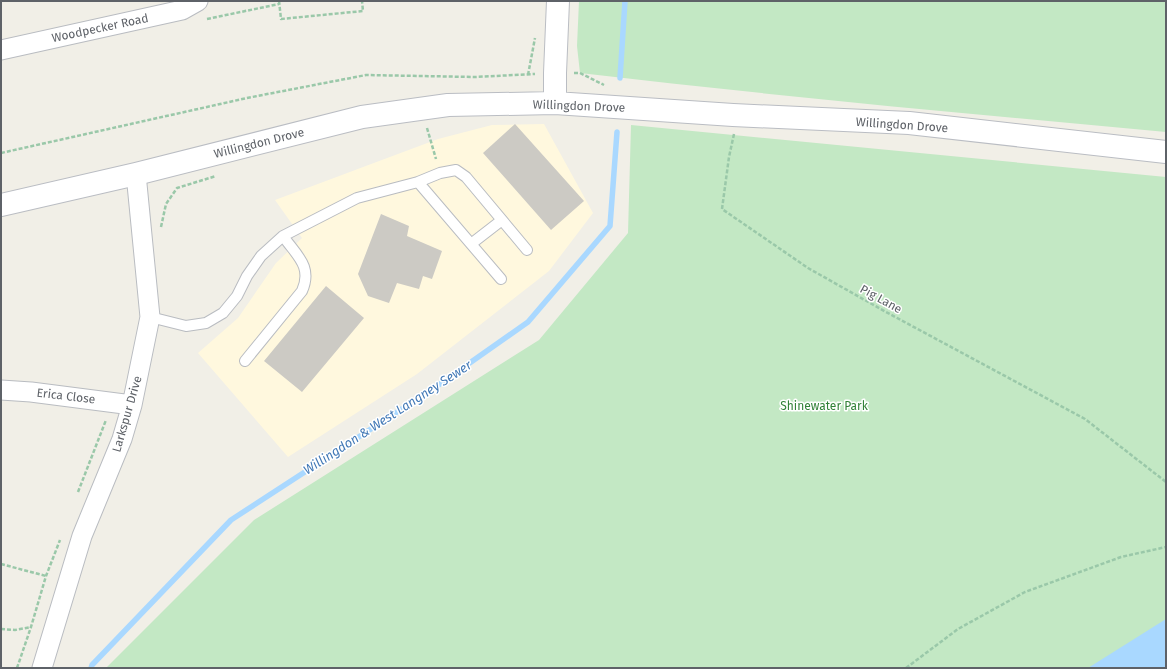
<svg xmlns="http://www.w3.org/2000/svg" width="1167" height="669" font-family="'Fira Sans',sans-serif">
<rect width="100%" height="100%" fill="#f1efe7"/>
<!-- commercial -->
<path fill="#fff8de" d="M544,124L593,213L549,271L417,374L288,457L198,353L238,318L276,263L302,238L275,200L438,139L492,125Z"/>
<!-- green -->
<path fill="#c3e8c4" d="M579,1H1166V132C971,114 775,96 580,73L577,46Z
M631,125L1166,177V668H106L254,520L539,340L628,233Z"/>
<!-- water -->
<path fill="#a9d8ff" d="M1166,619V668H1088Z"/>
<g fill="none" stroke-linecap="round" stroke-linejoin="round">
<!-- stream -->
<path stroke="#a9d8ff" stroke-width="5.5" d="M620,78L625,1
M91,668L92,665L231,520L437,386L528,322L610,226L617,132"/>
</g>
<!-- building -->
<path fill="#cccac4" d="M515,124L584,201L551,230L483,153Z
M381,214L409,226L407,236L442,251L432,279L423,276L419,289L397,283L389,303L368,296L358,274Z
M326,286L364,318L302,392L264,361Z"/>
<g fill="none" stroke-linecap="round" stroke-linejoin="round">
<!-- lane casing -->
<g stroke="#b9bcc1" stroke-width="12">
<path id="lane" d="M418,182L501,279
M471,244L502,220
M150,317L186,326L206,323L223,313L237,296L247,276L261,256L283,236L357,198L418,182L440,173L456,170L466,177L527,250
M245,361L302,291C313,266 296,255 283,236"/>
</g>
<!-- street casing -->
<g stroke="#b9bcc1" stroke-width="21">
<path id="street" d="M1,50L182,10L198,1
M1,390L31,392L132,405
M42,668L82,536L122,439L132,405L150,317L136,174"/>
</g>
<!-- secondary casing -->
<g stroke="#babdc3" stroke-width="24">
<path id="secondary" d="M555,103V73L558,1
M1,205L136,174L362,117L448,105L555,103L733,115L909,123L1166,152"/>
</g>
<!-- path -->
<path stroke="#9ac8a9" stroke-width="2.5" stroke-dasharray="4 2" stroke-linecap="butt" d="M279,1L281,19L363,11L362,1
M207,19L279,4
M574,73H580L604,85
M528,75L535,38
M427,128L436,159
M734,134L729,157L722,209L808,268L886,312L1085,419L1166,482
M1,153L247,98L366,75L475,77L535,74
M161,227L166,204L177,188L216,176
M78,492L106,420
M1,564L46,576
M1,629L15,630L31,627
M17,668L31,627L46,576L60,540
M906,668L958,629L1025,592L1121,557L1166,547"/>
<!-- lane -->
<use href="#lane" stroke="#fff" stroke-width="10"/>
<!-- street -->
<use href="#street" stroke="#fff" stroke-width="19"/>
<!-- secondary -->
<use href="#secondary" stroke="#fff" stroke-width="22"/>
</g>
<g text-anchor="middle" stroke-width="3" stroke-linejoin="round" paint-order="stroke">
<!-- street labels -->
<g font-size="12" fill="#5e6268" stroke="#fff">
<text transform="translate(100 28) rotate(-12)" y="4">Woodpecker Road</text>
<text transform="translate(579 106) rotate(2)" y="4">Willingdon Drove</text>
<text transform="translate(902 125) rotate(4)" y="4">Willingdon Drove</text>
<text transform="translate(259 143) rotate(-14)" y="4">Willingdon Drove</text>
<text transform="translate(881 299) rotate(29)" y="4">Pig Lane</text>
<text transform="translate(66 396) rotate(7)" y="4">Erica Close</text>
<text transform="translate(127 414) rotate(-74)" y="4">Larkspur Drive</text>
</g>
<!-- park labels -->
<g font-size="12" fill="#328238" stroke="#fff">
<text x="824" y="410">Shinewater Park</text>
</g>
<!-- water labels -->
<g font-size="13" font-style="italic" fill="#4178b6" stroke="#fff">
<text transform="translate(387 417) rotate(-33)" y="5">Willingdon &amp; West Langney Sewer</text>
</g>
</g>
<!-- border -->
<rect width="1167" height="669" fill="none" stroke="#5e6268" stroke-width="4"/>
</svg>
